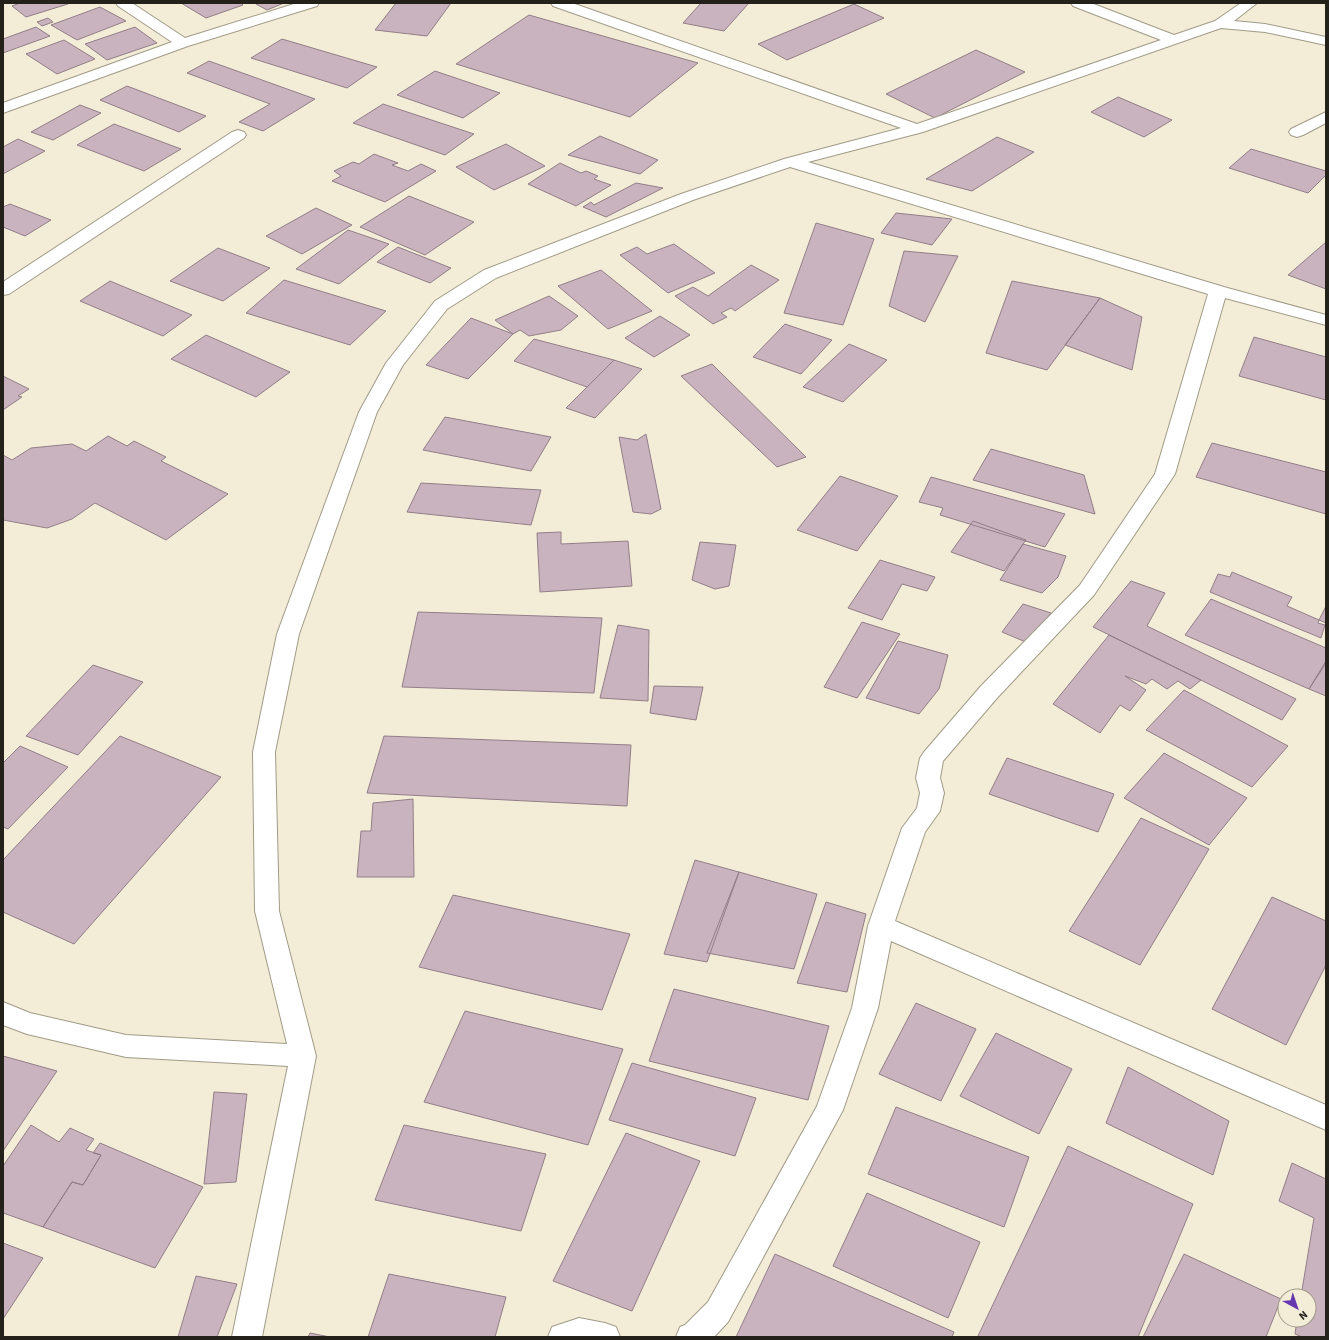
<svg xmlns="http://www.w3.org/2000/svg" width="1329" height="1340" font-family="'Source Sans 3',sans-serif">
<rect width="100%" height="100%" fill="#f3edd8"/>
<!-- building -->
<path fill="#c9b3be" stroke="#927e88" d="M20,3H67L68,4L26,17L12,6Z
M181,3H241L243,5L206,18Z
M259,3H284L267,10L256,4Z
M396,3H451L427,36L375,30Z
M701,3H749L724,31L683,23Z
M854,4L884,18L787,60L758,44Z
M100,7L126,21L77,40L51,25Z
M529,15L698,63L630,117L456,64Z
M48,18L53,22L42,26L37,22Z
M36,27L50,36L3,53V39Z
M135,27L157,43L107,60L85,44Z
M282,39L377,67L347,88L251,58Z
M64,40L95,59L57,74L26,54Z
M976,50L1025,72L935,118L886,94Z
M209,61L315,99L263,131L239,122L270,104L187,73Z
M435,71L500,93L463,118L397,95Z
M127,86L206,116L179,132L100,100Z
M1118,97L1172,120L1144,137L1091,112Z
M383,104L474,134L445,155L353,123Z
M80,105L101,113L53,140L31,132Z
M114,124L181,149L144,171L77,145Z
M600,136L658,160L640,174L568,155Z
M997,137L1034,152L972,191L926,179Z
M18,139L45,151L3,174V147Z
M506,144L545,166L494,190L456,167Z
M1251,149L1326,171V175L1308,193L1229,168Z
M374,154L398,163L392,165L408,171L421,164L436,171L385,202L332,181L341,176L334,171L353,162L359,164Z
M560,163L581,173L586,171L598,176L594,179L611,185L576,206L528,184Z
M636,183L663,188L606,217L583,207L591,202L594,205Z
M409,196L474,222L425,255L360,227Z
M10,204L51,220L25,236L3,227V207Z
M316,208L352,225L302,254L266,236Z
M896,213L952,219L932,245L881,233Z
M816,223L874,239L843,325L784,313Z
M348,230L389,244L339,284L296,269Z
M1326,242V289L1288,275Z
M674,244L715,273L668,293L620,255L637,247L647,254Z
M398,247L451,268L430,283L377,262Z
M218,248L270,268L223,301L170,281Z
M904,251L958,256L925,322L889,306Z
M751,265L779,280L735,311L731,308L721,313L727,317L713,324L675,296L693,287L708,296Z
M601,270L652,311L608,329L558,286Z
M284,280L386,311L350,345L246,313Z
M110,281L192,315L163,336L80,301Z
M1012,281L1100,298L1047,370L986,353Z
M549,296L578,316L561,330L529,336L520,330L513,334L495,320Z
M1100,298L1142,317L1132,370L1065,345Z
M660,316L690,335L654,357L625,338Z
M471,318L513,334L468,379L426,365Z
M785,324L832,340L801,374L753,357Z
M206,335L290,372L256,397L171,359Z
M1254,337L1326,357V400L1239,376Z
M534,339L614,360L587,387L514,361Z
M849,344L887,360L843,402L803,387Z
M614,360L642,369L595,418L566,408Z
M712,364L806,457L777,467L681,376Z
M3,376L29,389L18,396L22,397L3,410Z
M445,417L551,437L531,471L423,450Z
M646,434L661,509L651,514L633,512L619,437L637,440Z
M108,436L127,446L134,441L166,457L161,461L228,494L166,540L95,503L72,519L47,528L3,520V455L12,460L31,448L72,444L86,451Z
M1212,443L1326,472V514L1196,477Z
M991,449L1084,475L1095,514L973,480Z
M840,476L898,496L857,551L797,530Z
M931,477L1065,514L1045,547L940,515L943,508L919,502Z
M421,483L541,490L531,525L407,512Z
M973,521L1026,540L1004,571L951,552Z
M561,532V544L628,541L632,586L540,592L537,533Z
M700,542L736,545L729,586L715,589L692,580Z
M1023,544L1066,556L1058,577L1042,593L1000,580Z
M880,560L935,577L927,591L902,584L882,620L848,608Z
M1232,572L1292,597L1287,606L1319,620L1318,623L1325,625L1321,638L1210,592L1218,574L1230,577Z
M1131,581L1165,593L1147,626L1296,699L1282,720L1093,627Z
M1211,599L1326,648V663L1309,689L1185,635Z
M1023,604L1051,613L1028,643L1002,632Z
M1326,606V623L1319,620Z
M418,612L602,618L594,693L402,687Z
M862,622L900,634L857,698L824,687Z
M618,625L649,630L648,701L600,698Z
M1109,635L1201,680L1190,689L1178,681L1167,689L1152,679L1146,684L1125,676L1146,690L1130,711L1120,705L1100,733L1053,704Z
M898,641L948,655L939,689L919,714L866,698Z
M1326,661V696L1309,689Z
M93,665L143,682L78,755L26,736Z
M654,686L703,687L696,720L650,713Z
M1184,690L1288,746L1252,787L1146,730Z
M120,736L221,777L74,944L3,912V860Z
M384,736L631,745L627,806L367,793Z
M20,746L68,767L8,829L3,827V763Z
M1164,753L1247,798L1209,845L1124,798Z
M1007,758L1114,794L1098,832L989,794Z
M413,799L414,877H357L361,831H371L373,803Z
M1141,818L1209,849L1140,965L1069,931Z
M695,860L739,872L707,962L664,954Z
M739,872L817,894L794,969L707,953Z
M453,895L630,934L602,1010L419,967Z
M1272,897L1326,921V965L1286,1045L1212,1009Z
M826,902L866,914L847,992L797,983Z
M674,989L829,1026L808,1100L649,1061Z
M916,1003L976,1029L941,1101L879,1074Z
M465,1011L623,1049L588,1145L424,1102Z
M996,1033L1072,1069L1039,1134L960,1096Z
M3,1056L57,1071L3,1151Z
M632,1063L756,1098L735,1156L609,1120Z
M1128,1067L1229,1121L1213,1175L1106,1123Z
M214,1092L247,1094L236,1182L204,1184Z
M896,1107L1029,1157L1004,1227L868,1174Z
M31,1125L59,1142L70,1128L94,1139L86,1150L101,1155L83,1185L72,1182L43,1227L3,1213V1166Z
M404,1125L546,1154L521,1231L375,1200Z
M626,1133L700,1161L632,1311L553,1281Z
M100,1143L203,1187L155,1268L43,1227L72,1182L83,1185L101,1155L93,1153Z
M1068,1146L1193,1204L1138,1337H980L978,1336Z
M1292,1163L1326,1179V1337H1302L1295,1334L1297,1320H1309V1296H1301L1314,1218L1279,1201Z
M867,1193L980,1242L948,1318L833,1266Z
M3,1243L43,1258L3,1319Z
M775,1254L954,1332L952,1337H736Z
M1184,1254L1281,1299L1266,1337H1143Z
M389,1274L506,1297L495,1337H368Z
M196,1276L237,1284L217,1337H178Z
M310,1333L330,1337H308Z"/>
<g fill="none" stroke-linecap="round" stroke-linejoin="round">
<!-- minor casing -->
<g stroke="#a09b87" stroke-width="2">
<path id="minor" d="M116,3H132L185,38L297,3H319L317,6L188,46L3,113V103L172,42L118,6Z
M551,3H572L917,124L1161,40L1073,6L1071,3H1091L1174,35L1215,21L1241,3H1257L1234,21L1265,24L1326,37V45L1265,32L1221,28L923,132L808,162L1224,287L1326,315V325L1225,298L1175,474L1094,595L997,698L943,761L940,778L944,793L940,811L925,832L895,921L1326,1105V1130L891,941L878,1008L843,1110L728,1322L714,1337H676L680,1327L685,1325L708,1302L817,1106L852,1008L868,926L902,828L917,808L920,793L916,778L920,758L924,752L981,686L1080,585L1155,474L1208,294L790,167L693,200L496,278L447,309L403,365L377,412L299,634L275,752L279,911L316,1056L262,1337H232L288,1066L126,1057L27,1034L3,1025V1002L30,1013L126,1035L287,1044L255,911L253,752L277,634L359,412L386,363L435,301L484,270L681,194L784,159L901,128L553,6Z
M1326,112V123L1303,135L1297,137L1291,135L1289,132L1291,129Z
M238,130L244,132L246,135L244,138L9,294L3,295V282L232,132Z
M579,1318L605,1323L616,1327L620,1337H548L552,1327Z"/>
</g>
<!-- minor -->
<use href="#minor" fill="#fff" fill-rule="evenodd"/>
</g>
<!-- border -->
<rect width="1329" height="1340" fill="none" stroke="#232119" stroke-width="8"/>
<!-- north arrow -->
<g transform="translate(1297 1308) rotate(140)"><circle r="19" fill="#f3edd8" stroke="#a09b8c"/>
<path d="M0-3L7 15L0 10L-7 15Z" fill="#6737af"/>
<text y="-6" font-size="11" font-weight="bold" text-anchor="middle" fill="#232119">N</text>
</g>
</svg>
